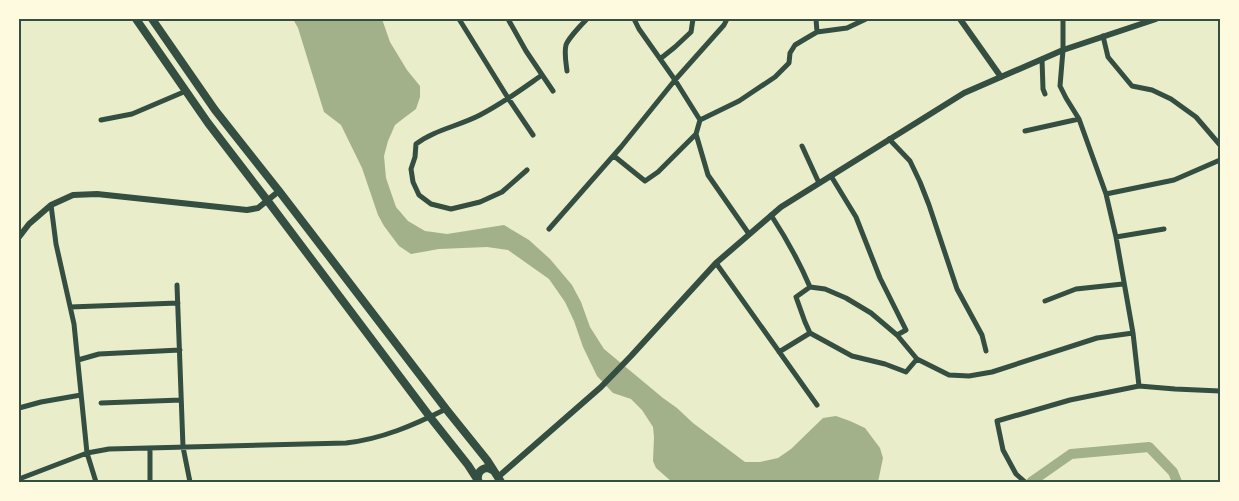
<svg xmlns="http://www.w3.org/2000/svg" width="1239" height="501" font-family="'Sofia Sans Condensed',sans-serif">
<rect width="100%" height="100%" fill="#e9edc9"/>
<!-- water -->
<path fill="#a3b18a" d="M293,19H382L390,42L407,70L420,86V97L416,109L404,118L395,125L388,141L384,156L386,178L396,207L408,221L425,231L447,234L504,225L529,240L550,259L572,285L581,302L590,327L604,349L663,398L677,408L693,423L745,462H760L778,458L791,449L823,418L836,416L850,421L865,428L880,448L883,458L878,482H672L656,468L653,461L654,437L653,427L642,410L631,399L613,393L597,376L583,347L574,321L565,302L549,279L508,250L487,247L439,249L411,254L399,246L384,226L378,215L362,168L341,125L324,112L298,28Z"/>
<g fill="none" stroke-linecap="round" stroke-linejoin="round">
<!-- canal -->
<path stroke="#a3b18a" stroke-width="10" d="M1031,482L1071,454L1149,447L1173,472L1177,482"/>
<!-- minor -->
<path stroke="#344e41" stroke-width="5" d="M459,19L508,98L533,135
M508,19L526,51L553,91
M634,19L639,29L675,80L700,120L696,134L708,175L749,234
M816,19L817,32
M1063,19V50L1060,86L1066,98L1079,119L1106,194L1116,237L1133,333L1139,386
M1103,36L1108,57L1132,86L1152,90L1171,99L1196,117L1220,145
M660,59L675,47L691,32L693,19
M1042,59L1043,89L1045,94
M567,71C566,63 564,53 566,45C568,39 582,24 587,19
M101,120L132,114L186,91
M700,120L739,101L775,77L789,63L790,53L795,45L805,39L817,32L847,28L866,19
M1025,131L1079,119
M889,139L910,161L920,182L929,205L957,289L982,335L986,351
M802,146L819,183
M614,156L645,181L658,172L696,134
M527,170L502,192L480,202L451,209L431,204L419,195L413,182L411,169L415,157L416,144C434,130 459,126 480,115C502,104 522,89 542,75
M831,176L856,217L880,278L906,330L897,335
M1106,194L1174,180L1220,160
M51,205L56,244L74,324L87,453L96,482
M771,215C786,238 799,261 810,287
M549,229L621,147L675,80L724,25L727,19
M1116,237L1164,229
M716,263L817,405
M177,285L183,447L190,482
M1045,301L1076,289L1123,284
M70,307L178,303
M810,333L805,322L796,297L810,287L825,289L846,298L871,313L897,335L917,359L949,375L969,376L992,372L1097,338L1133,333
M779,352L810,333L852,356L885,364L906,372L917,359
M78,360L99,354L180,350
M101,403L181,400
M19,408L41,402L81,395
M150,448V482
M19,479L87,453L109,449L346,443C382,439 414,425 446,409
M1025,482L1016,474L1003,450L997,421L1070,400L1139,386L1175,389L1220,391"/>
<!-- tertiary -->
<path stroke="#344e41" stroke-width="6" d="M960,19L1001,77
M19,237L29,224L51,205L73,195L97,194L247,210L258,208L279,191
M498,477L601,387L631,356L716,263L781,207L964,93L1063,50L1156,19"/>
<!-- primary -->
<path stroke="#344e41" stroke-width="8" d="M136,19L208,123L267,200L430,417L468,465L479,482
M152,19L215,110L279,191L446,409L487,460L501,482
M478,480C477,473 481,468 488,468L494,471"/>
</g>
<!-- border -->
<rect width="1239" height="501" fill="none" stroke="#fefae0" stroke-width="40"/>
<rect x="20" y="20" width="1199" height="461" fill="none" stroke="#344e41" stroke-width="2"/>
</svg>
